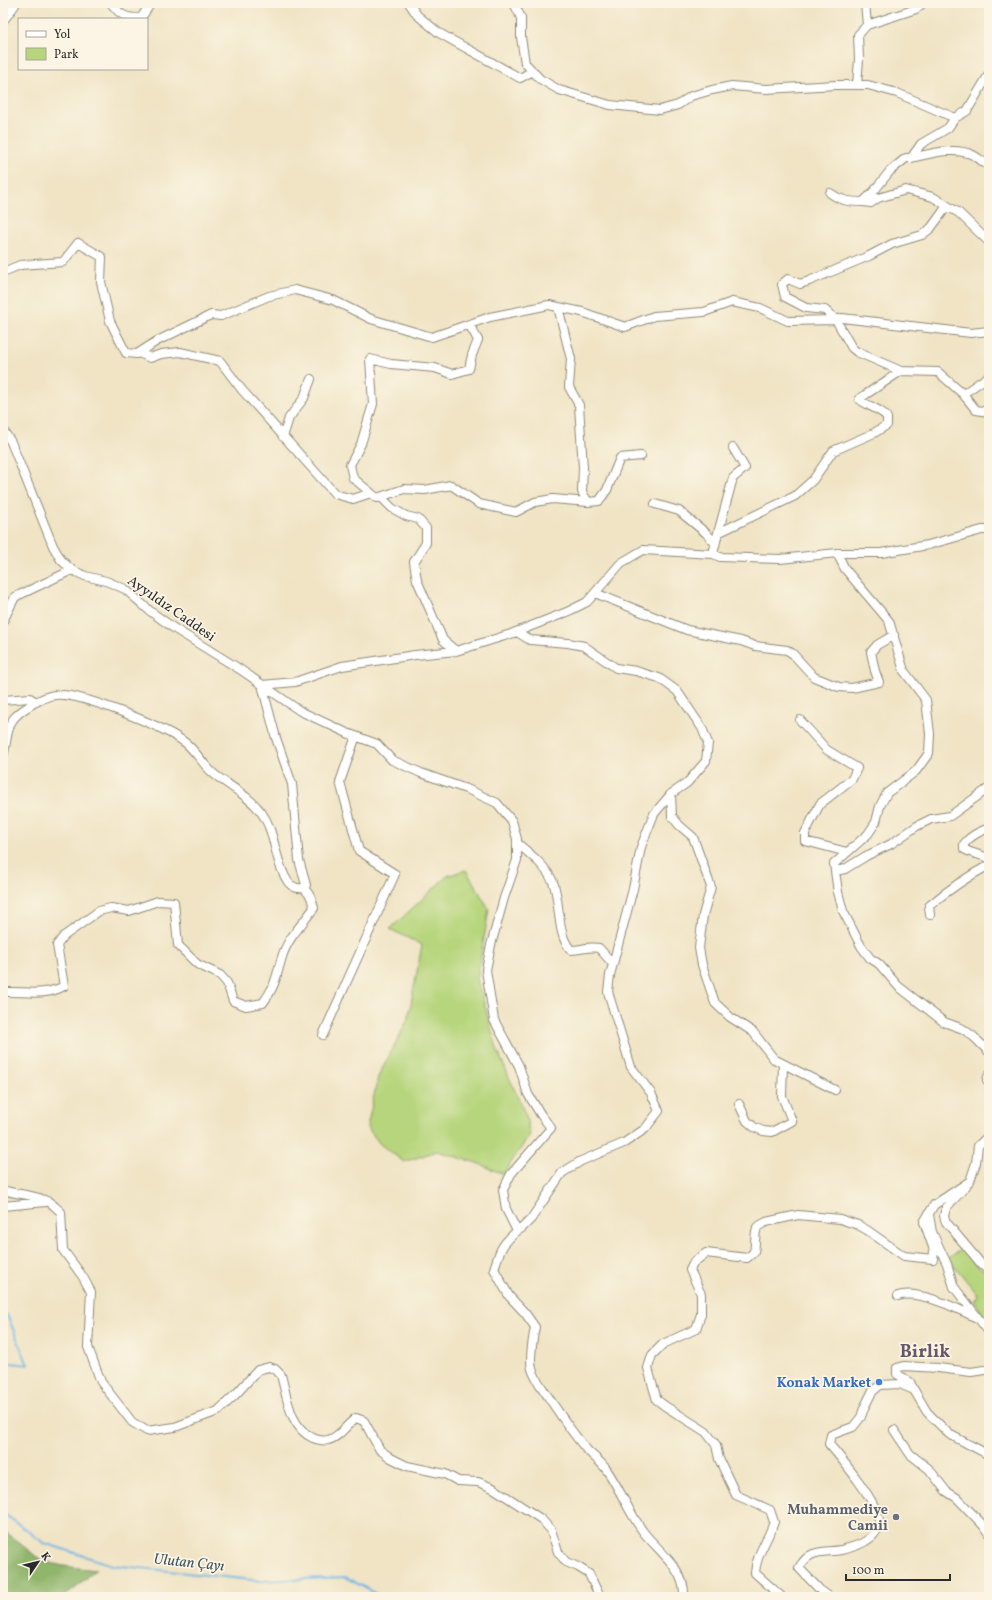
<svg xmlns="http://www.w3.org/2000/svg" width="992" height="1600" font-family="Vollkorn,serif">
<rect width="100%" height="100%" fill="#fcf5e5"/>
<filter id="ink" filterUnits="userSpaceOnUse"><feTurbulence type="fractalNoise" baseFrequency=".025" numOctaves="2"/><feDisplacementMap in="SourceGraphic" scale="8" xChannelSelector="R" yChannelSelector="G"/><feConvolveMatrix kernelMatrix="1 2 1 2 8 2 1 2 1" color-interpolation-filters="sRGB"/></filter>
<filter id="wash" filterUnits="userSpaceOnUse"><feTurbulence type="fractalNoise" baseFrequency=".012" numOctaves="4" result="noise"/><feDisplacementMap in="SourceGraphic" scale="16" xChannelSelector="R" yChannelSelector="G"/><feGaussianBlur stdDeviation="0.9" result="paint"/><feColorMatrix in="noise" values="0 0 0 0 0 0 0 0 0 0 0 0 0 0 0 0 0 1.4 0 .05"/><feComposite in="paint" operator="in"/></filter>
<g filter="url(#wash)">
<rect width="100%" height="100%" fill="#f0e4c5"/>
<!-- green -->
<path fill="#b6d57c" stroke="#708054" d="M466,870L489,909L477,979L498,1052L526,1116L530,1135L503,1174L477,1163L437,1151L404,1162L380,1144L367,1127L378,1077L408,1019L422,945L390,929L447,876Z
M964,1248L975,1265L986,1271L989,1275V1324L974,1301L978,1295L948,1258Z"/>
<!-- forest -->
<path fill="#90b66c" stroke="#5e704c" d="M3,1530L42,1561L63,1566L96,1570L65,1596L66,1597H3Z"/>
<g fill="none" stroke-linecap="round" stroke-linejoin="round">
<!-- stream -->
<path stroke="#6eb6e6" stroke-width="2" d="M3,1312L7,1315L28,1365L3,1362
M3,1513L44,1543L112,1565L261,1581L345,1577L382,1597"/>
</g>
</g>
<g filter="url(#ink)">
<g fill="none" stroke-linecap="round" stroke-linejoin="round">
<!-- street casing -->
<g stroke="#8e8878" stroke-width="10">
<path id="street" d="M111,3C121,16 125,18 141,18L149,6L150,3
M409,3L417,15L439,33L520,78L533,71
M514,3L521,18V37L525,63L540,79L559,90L610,105L660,110L678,105L691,96L712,90L732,86L766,89L836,85H868L897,93L955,118
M865,3L867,25
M3,21L15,5V3
M989,74L967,111L955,118L948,128L921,144L911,158H906L890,171L874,191L863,202L871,203L878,198L906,190L933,197L959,213L989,242
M857,85L859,59L858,35L867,25L916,9L923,3
M911,158C930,154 954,146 973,155C979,158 984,163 989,166
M830,193C841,201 850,202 863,202
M947,206L931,228L922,235L892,244L869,256L809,281L800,284L788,279L782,284L785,297L806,308L825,310L836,320L852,348L857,352L901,371L938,372L963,394L976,410L989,412
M3,272L20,265L63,262L78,243L102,257L101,282L110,321L126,353L137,354L157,341L211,315L221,316L269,296L295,290L333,300L371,319L432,337L490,317L549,305L582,312L625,327L654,316L704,312L732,302L760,308L788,321L836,320L842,318L971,333L989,331
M558,307L571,359L569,387L579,405L583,468L582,492L588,502L599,501L607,490L620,458L641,456
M469,324L478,340L472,355L469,369L452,374L435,368L391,364L370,359L373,404L361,444L350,465L353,478L377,498L404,489L425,490L451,485L479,504L516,512L535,502L553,499L588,502
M139,353L150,358L161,354L180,352L220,361L242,390L335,494L353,499L371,493
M963,394L989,376
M3,430L11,442L53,546L61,560L72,570L85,576L106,581L125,589L150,611L175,629L241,670L300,711L347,733L377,744L392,760L421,773L469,790L497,803L512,821L517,839V860L504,898L491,945L486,970L494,1020L519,1066L528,1094L541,1115L551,1128L511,1174L503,1190L506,1209L517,1231L522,1228L531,1219L562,1173L581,1161L624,1143L645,1129L659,1111L651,1093L631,1067L608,992L610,975L633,889L641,847L654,814L671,794L687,783L706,761L708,743L702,728L677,691L659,678L636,671L616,668L584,646L568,643L530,640L517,632
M283,437L289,418L304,398L311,379
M381,497L392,508L406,516L418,519L426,528V543L414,562L417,580L443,640L456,651
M655,504L679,511L706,533L715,543
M718,533L733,478L745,468L733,448
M837,553L845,569L889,621L904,671L926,700L930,734L929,753L916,771L887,793L880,806L876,822L868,834L834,864L838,892L843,911L861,946L870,958L879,964L898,986L944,1022L963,1029L974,1037L989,1052
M713,554L718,533L795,496L813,480L833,451L874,433L887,425C887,422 887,420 887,418C885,411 865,405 859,399L901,371
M595,593L687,630L741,641L755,646L787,650L793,654L814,677L839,687L852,688L879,682L875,671L871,652L877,645L894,635
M3,621L15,597L72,570
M262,685L295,682L342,666L415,655L456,651L511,634L567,612L587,602L621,563L643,550L713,554L720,557L780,559L837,553H881L928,545L982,530H989
M3,700L30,698L36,702
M800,720L827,750L857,768L852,779L820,804L805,833V841L847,852
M3,756C7,744 6,725 16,716C24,708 44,696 55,695C79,692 162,726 183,741C195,749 202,764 214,774C229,786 249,796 261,812C276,832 274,861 288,882C292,887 298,889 304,888L306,885L299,860L292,784L276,738L262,685
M671,794L672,816L679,825L693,837L711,887L703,915L699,948L702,965L715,1003L730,1017L753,1032L774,1059L835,1090
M989,828C979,832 971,835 964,844V849L970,852L989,858
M517,843C530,854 546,866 553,882C561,902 556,935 571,950C583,950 586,946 599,948L613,964
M836,871L845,869L866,856L891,844L917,826L931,819L950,816L989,788
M930,915L929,906C948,890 967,877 989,865
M3,992C25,991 44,997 64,986L57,945L64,936L99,911L111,908L129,911L158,901L174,902L178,945L197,964L220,975L227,983L233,1001L246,1006L263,1003C277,984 276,975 283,954C289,937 303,923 314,908L311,897L304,888
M323,1035L395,874L359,851L340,782L356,736
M989,1074L987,1080L989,1082
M739,1104L747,1121L754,1127L763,1131L772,1132L792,1121L782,1096L783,1064
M966,1186L946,1208L944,1216L946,1222L983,1266L989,1269
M3,1190C18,1195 35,1194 49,1202C53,1204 57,1209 61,1212L63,1250L83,1277L91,1292L88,1347L101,1382L132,1422L147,1431L175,1427L218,1411L236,1394L258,1370L269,1367L275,1369L281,1375C287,1397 290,1428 313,1438C317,1440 324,1441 328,1440C339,1438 347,1424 356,1418L364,1421L380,1450L391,1458L407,1466L445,1474L458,1481L478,1482L493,1488L541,1519L551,1530L558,1552L566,1562L578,1567L589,1574L600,1597
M3,1206L46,1202
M929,1215L932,1232L947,1264L954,1287L989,1332
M517,1231C501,1245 500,1250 494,1269L509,1296L525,1313L535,1327C533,1338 529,1358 532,1369C535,1379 543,1389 549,1398C561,1416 573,1434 587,1450C593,1456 601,1462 606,1469C621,1490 629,1514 645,1534C660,1552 686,1571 684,1597
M898,1296C917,1289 959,1309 977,1318
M914,1390L910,1382L897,1374V1368L904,1366L938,1368L971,1372L984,1370
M894,1430L910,1454L929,1469L946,1491L957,1498L983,1525L989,1534
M782,1597L755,1573C756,1554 768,1540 774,1522L770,1510L736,1495L719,1459L716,1445L706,1432L665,1406L657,1400L652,1383L648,1368L652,1355L663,1344L696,1329L701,1314V1294L690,1270L694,1262L706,1253L747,1258L754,1252C756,1242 754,1237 757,1227L766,1222L798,1215L840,1219L858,1225L867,1230L904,1256L933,1259L934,1250L924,1222L934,1205L970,1181L976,1163L978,1146L989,1135
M830,1597L820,1590L799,1568C810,1548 823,1553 841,1550C855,1547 877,1540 879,1523C881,1506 841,1458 829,1444L831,1435L853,1427L861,1417L864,1408L872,1392L880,1385L900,1384L914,1390L927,1412L949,1434L989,1455"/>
</g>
<!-- street -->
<use href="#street" stroke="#fff" stroke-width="8"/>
</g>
</g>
<!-- markers -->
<circle fill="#3f7fe0" stroke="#fcf5e5" stroke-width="1.5" cx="879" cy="1382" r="4"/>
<circle fill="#6b7280" stroke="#fcf5e5" stroke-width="1.5" cx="896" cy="1517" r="4"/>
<g text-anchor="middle" stroke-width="3.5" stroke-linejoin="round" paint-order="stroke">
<!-- street labels -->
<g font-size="14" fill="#2b2b2b" stroke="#fcf5e5">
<text transform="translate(172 608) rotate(35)" y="5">Ayyıldız Caddesi</text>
</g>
<!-- shop labels -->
<g font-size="14" font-weight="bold" fill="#366cbe" stroke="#fcf5e5" text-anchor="end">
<text x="871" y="1387">Konak Market</text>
</g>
<!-- worship labels -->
<g font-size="14" font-weight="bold" fill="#5b616d" stroke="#fcf5e5" text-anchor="end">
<text x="888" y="1514">Muhammediye<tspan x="888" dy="16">Camii</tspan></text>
</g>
<!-- water labels -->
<g font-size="15" font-style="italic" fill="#3f5563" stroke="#fcf5e5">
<text transform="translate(189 1562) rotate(6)" y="5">Ulutan Çayı</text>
</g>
<!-- district labels -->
<g font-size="18" font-weight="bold" fill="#665866" stroke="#fcf5e5">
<text x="925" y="1357">Birlik</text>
</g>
</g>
<!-- margin -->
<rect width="992" height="1600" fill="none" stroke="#fcf5e5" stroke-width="16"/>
<!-- legend -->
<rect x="18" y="18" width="130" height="52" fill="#fcf5e5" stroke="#a8a49b"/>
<rect x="26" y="31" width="20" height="6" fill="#ffffff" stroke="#a8a49b"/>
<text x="54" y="38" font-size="12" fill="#2b2b2b">Yol</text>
<rect x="26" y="48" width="20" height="12" fill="#b6d57c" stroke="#a8a49b"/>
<text x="54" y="58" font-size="12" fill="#2b2b2b">Park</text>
<!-- north arrow -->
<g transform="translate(38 1562) rotate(55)" stroke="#fcf5e5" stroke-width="3" paint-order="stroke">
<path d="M0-3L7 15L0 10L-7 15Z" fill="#2b2b2b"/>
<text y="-6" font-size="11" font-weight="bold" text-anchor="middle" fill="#2b2b2b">K</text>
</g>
<!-- scale -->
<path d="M846 1574v6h104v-6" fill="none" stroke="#2b2b2b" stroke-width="2"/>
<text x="852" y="1574" font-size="12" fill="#2b2b2b" stroke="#fcf5e5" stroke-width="3" paint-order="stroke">100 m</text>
</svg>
